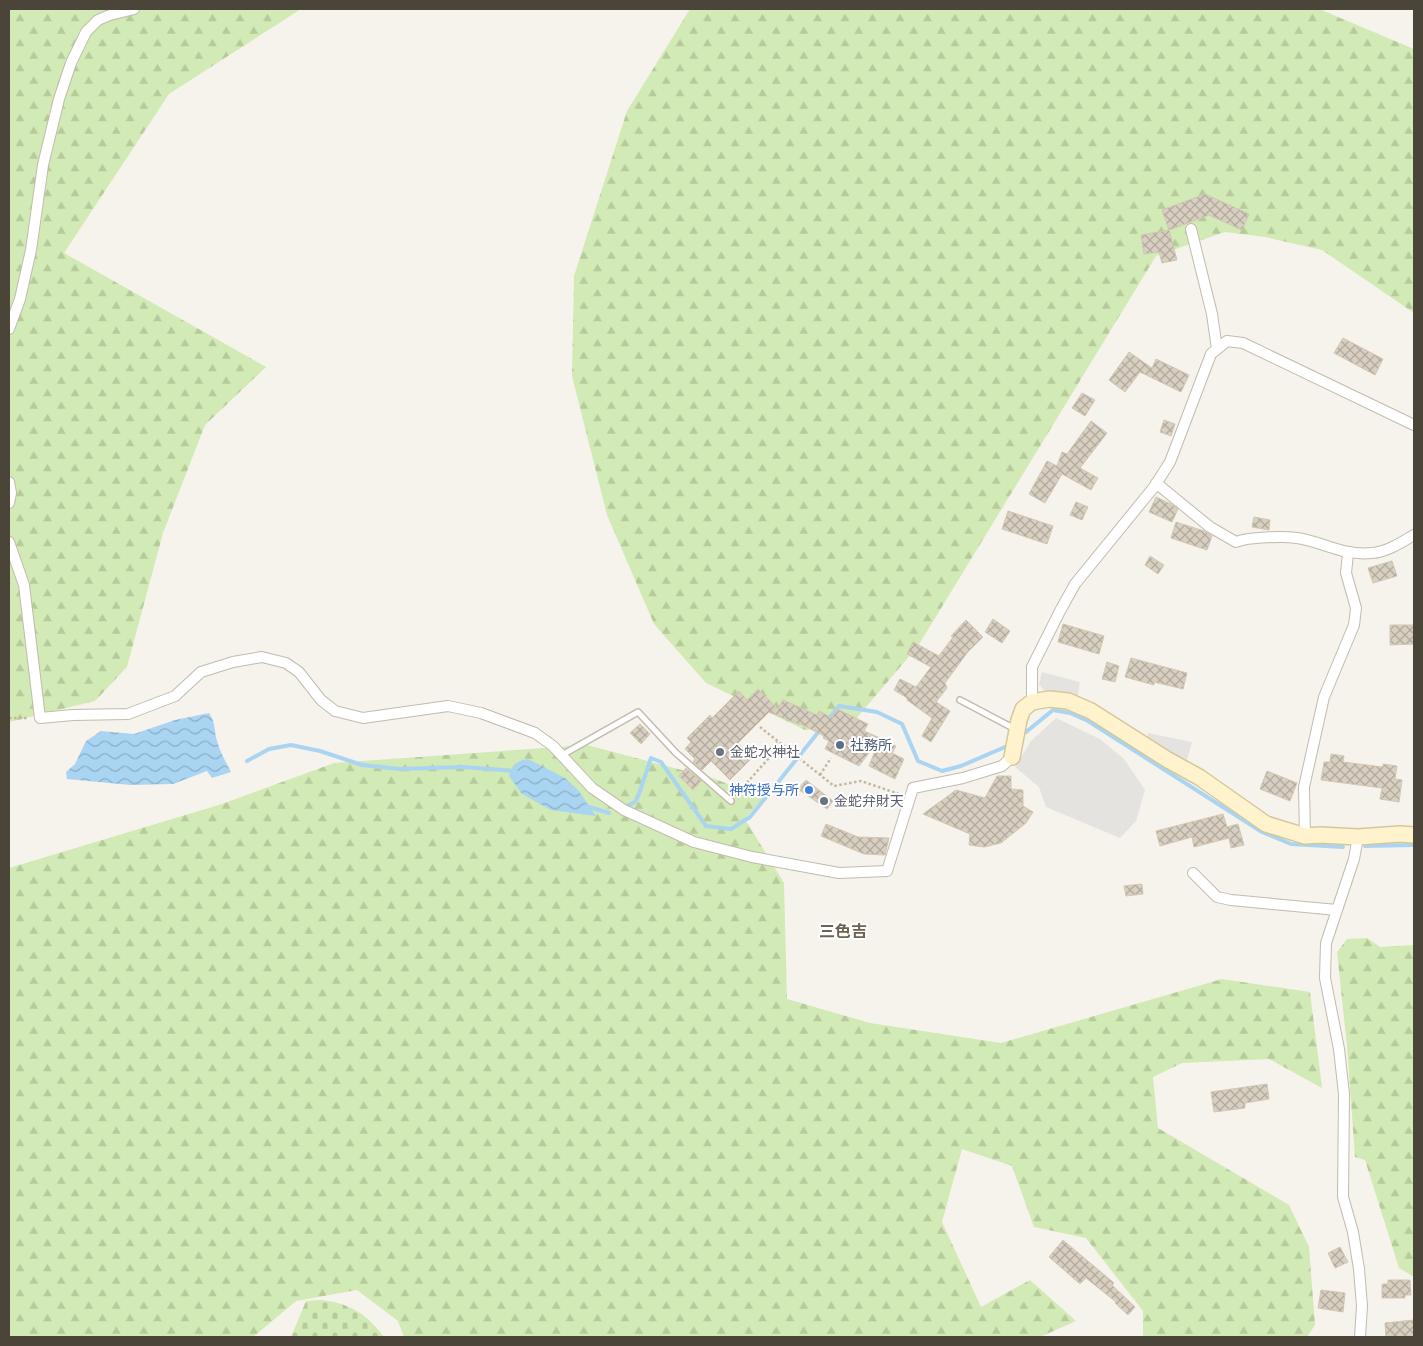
<svg xmlns="http://www.w3.org/2000/svg" width="1423" height="1346" font-family="'Golos Text','Noto Sans JP',sans-serif">
<defs>
<pattern id="forest-firs" width="22" height="20" patternUnits="userSpaceOnUse" patternTransform="scale(1.25)"><rect width="22" height="20" fill="#d2eab5"/><path d="M5 1l3.5 6h-7zM16 11l3.5 6h-7z" fill="#b6ca9c"/></pattern>
<pattern id="cemetery-stones" width="16" height="16" patternUnits="userSpaceOnUse" patternTransform="scale(1.25)"><rect width="16" height="16" fill="#d2eab5"/><path d="M2 7V4a2 2 0 0 1 4 0v3zM10 15v-3a2 2 0 0 1 4 0v3z" fill="#b6ca9c"/></pattern>
<pattern id="water-waves" width="16" height="10" patternUnits="userSpaceOnUse" patternTransform="scale(1.25)"><rect width="16" height="10" fill="#a9d4f2"/><path d="M0 5q4-4 8 0t8 0" fill="none" stroke="#8caec5"/></pattern>
<pattern id="building-cross-hatch" width="8" height="8" patternUnits="userSpaceOnUse" patternTransform="scale(1.25)"><rect width="8" height="8" fill="#d8cfc1"/><path d="M0 0l8 8M0 8l8-8" fill="none" stroke="#b1aa9e"/></pattern>
</defs>
<rect width="100%" height="100%" fill="#f6f3ec"/>
<!-- forest -->
<path fill="url(#forest-firs)" d="M9,9H301L169,94L64,253L266,367L205,425L163,533L127,667L95,701L9,722Z
M690,9H1319L1414,49V313L1322,250L1265,237L1225,232L1156,256L918,646L849,727L805,730L706,683L654,624L607,515L572,376L574,276L627,111Z
M587,745L712,778L764,797L745,819L784,883L787,999L870,1023L1001,1043L1222,979L1310,992L1322,1088L1269,1059L1182,1063L1153,1077L1158,1128L1289,1205L1309,1247L1315,1325L1307,1337H1143V1311L1086,1238L1034,1227L1012,1166L962,1149L942,1222L981,1307L1030,1280L1076,1321L1040,1337H404L398,1321L357,1290L296,1301L253,1337H9V868L222,804L334,763Z
M1367,938L1380,947L1414,945V1277L1399,1268L1365,1160L1355,1157L1347,1046L1337,952L1347,939Z"/>
<!-- cemetery -->
<path fill="url(#cemetery-stones)" d="M321,1300C349,1303 367,1314 384,1337H291L306,1301Z"/>
<!-- parking -->
<path fill="#e5e3e0" d="M1042,672L1080,682L1077,700L1045,692L1039,684Z
M1056,718L1100,739L1124,759L1145,790L1136,821L1120,838L1046,807L1039,787L1015,767L1031,741Z
M1148,733L1192,742L1186,764L1147,742Z"/>
<!-- water -->
<path fill="url(#water-waves)" d="M209,713C216,723 214,731 217,741C220,752 226,762 231,772L212,778L207,771L173,784L131,785L67,779L66,772L75,764L86,741L101,731L134,734L175,720Z
M528,759L565,778L578,790L596,816L551,810L522,794L509,776C513,764 516,761 528,759Z"/>
<g fill="none" stroke-linecap="round" stroke-linejoin="round">
<!-- stream -->
<path stroke="#a9d4f2" stroke-width="4" d="M828,720L839,706L877,712L902,724L918,761L942,771L961,766L1005,747
M1026,732L1053,710L1070,713L1088,721L1262,832L1291,844L1343,847
M247,761L269,749L291,745L320,751L362,765L399,769L463,767L516,771
M586,806L609,813
M627,806L635,802L639,794L651,758L661,762L706,826L731,829L750,817L820,730
M1365,846L1414,845"/>
</g>
<!-- building -->
<path fill="url(#building-cross-hatch)" stroke="#d3c7b4" d="M1205,194L1249,214L1242,230L1209,215L1169,230L1162,210Z
M1169,230L1177,260L1162,263L1159,252L1144,254L1141,235Z
M1343,338L1383,359L1375,375L1334,353Z
M1129,352L1152,368L1156,359L1189,375L1181,392L1140,372L1125,392L1109,380Z
M1082,393L1095,400L1085,416L1072,408Z
M1164,420L1175,424L1171,436L1160,432Z
M1091,421L1107,433L1080,468L1098,478L1091,490L1062,474L1045,503L1029,494L1047,461L1057,466L1062,452L1067,454Z
M1156,497L1171,504L1178,509L1172,522L1149,512Z
M1076,502L1088,507L1082,520L1070,515Z
M1008,511L1053,526L1047,544L1002,529Z
M1254,517L1270,520L1269,530L1252,527Z
M1176,522L1204,531L1212,536L1207,550L1171,538Z
M1150,556L1164,565L1158,574L1145,565Z
M1392,561L1397,576L1373,583L1368,568Z
M993,619L1010,631L1002,643L985,632Z
M966,620L983,637L967,653L945,683L947,688L936,702L950,711L931,742L922,736L932,718L907,700V698L894,690L900,679L916,687L931,667L907,654L913,642L939,656L953,637L951,636Z
M1063,624L1104,636L1099,654L1058,642Z
M1390,625H1414V644L1390,645Z
M1131,658L1187,673L1183,689L1154,682V685L1125,677Z
M1107,662L1119,666L1115,682L1102,679Z
M758,689L778,709L783,700L817,715L819,711L832,718L837,709L868,724L864,731L880,738L859,766L825,749L829,741L823,738L824,736L801,724L800,725L769,712L738,743L752,758L730,780L711,761L702,770L693,762L695,759L685,749L691,742L687,738L710,715L712,718L739,691L747,700Z
M640,724L650,734L641,744L630,733Z
M880,739L896,746L892,753L904,759L895,779L869,766Z
M1331,754L1344,756L1343,762L1383,767V764L1397,766L1395,779L1402,780L1399,802L1380,799L1382,788L1321,780L1324,762H1330Z
M686,768L701,781L693,790L679,776Z
M1267,771L1297,783L1290,801L1260,789Z
M997,776H1011V789L1023,790V806L1033,812L1026,823L1001,843L984,847L969,845L970,834L923,814L956,790L985,798Z
M806,780L833,801L827,809L798,789Z
M1223,814L1227,827L1238,824L1244,845L1231,848L1229,838L1194,847L1192,837L1160,846L1156,831Z
M826,824L858,837L889,838L885,855L864,854L821,836Z
M1142,884L1143,894L1126,896L1124,886Z
M1267,1084L1269,1099L1245,1103V1108L1214,1112L1211,1092Z
M1063,1240L1114,1283L1112,1285L1135,1307L1128,1315L1115,1303L1116,1302L1086,1278L1080,1284L1049,1257Z
M1340,1247L1348,1262L1335,1268L1328,1253Z
M1388,1280H1410L1411,1295H1405V1298H1382V1284H1388Z
M1321,1290L1345,1293L1343,1312L1318,1308Z
M1414,1320V1336L1386,1337L1385,1323Z"/>
<g fill="none" stroke-linecap="round" stroke-linejoin="round">
<!-- lane casing -->
<g stroke="#c2bbae" stroke-width="8">
<path id="lane" d="M960,700L1015,729
M562,755L638,712L676,753L731,801"/>
</g>
<!-- street casing -->
<g stroke="#c2bbae" stroke-width="12">
<path id="street" d="M1191,229L1212,314L1217,349
M9,329L20,299L31,250L43,165L59,99L71,63L86,32L98,20L110,15L134,9
M9,482L11,493L9,503
M1156,483L1210,527L1236,542C1248,537 1283,536 1297,538C1324,542 1342,556 1372,553C1387,552 1402,542 1414,535
M9,542L24,585L40,718L73,715L128,714L175,696L201,672L233,662L262,657L286,663L299,672L321,700L335,711L363,718L448,706L481,713L535,733L553,746L592,788L624,810L694,842L752,857L839,873L887,871L913,788L963,778L1002,766L1012,757
M1032,702V667L1060,611L1075,584L1154,487L1170,462L1211,354L1227,341L1243,343L1414,425
M1305,836L1304,787L1324,697L1354,625L1356,608L1346,573L1348,553
M1358,837L1354,859L1326,943L1325,978L1339,1049L1344,1094L1343,1197L1353,1232L1359,1269L1362,1306L1360,1337
M1193,873L1217,897L1231,900L1337,910"/>
</g>
<!-- secondary casing -->
<g stroke="#d6c79b" stroke-width="18">
<path id="secondary" d="M1012,757L1019,720L1023,709L1032,702L1049,699L1068,701L1091,711L1168,760L1199,777L1266,824L1305,836L1320,835L1358,837L1400,834L1414,835"/>
</g>
<!-- path -->
<path stroke="#c4b79f" stroke-width="2.5" stroke-dasharray="2.5 2.5" stroke-linecap="butt" d="M9,718H29
M760,727L834,786L861,781L899,794
M820,775L831,758
M737,794L768,759L777,742"/>
<!-- lane -->
<use href="#lane" stroke="#fff" stroke-width="5"/>
<!-- street -->
<use href="#street" stroke="#fff" stroke-width="10"/>
<!-- secondary -->
<use href="#secondary" stroke="#fff3cd" stroke-width="15"/>
</g>
<!-- markers -->
<circle fill="#5c6f8a" stroke="#fff" stroke-width="2" cx="840" cy="745" r="5"/>
<g fill="#6b7280" stroke="#fff" stroke-width="2">
<circle cx="720" cy="752" r="5"/>
<circle cx="824" cy="801" r="5"/>
</g>
<circle fill="#3f7fe0" stroke="#fff" stroke-width="2" cx="809" cy="790" r="5"/>
<g text-anchor="middle" stroke-width="4" stroke-linejoin="round" paint-order="stroke">
<!-- service labels -->
<g font-size="14" fill="#4e5e75" stroke="#fff" text-anchor="start">
<text x="850" y="750">社務所</text>
</g>
<!-- worship labels -->
<g font-size="14" fill="#5b616d" stroke="#fff" text-anchor="start">
<text x="730" y="757">金蛇水神社</text>
<text x="834" y="806">金蛇弁財天</text>
</g>
<!-- shop labels -->
<g font-size="14" fill="#366cbe" stroke="#fff" text-anchor="end">
<text x="799" y="795">神符授与所</text>
</g>
<!-- quarter labels -->
<g font-size="16" font-weight="bold" fill="#6e6250" stroke="#fff">
<text x="843" y="937">三色吉</text>
</g>
</g>
<!-- border -->
<rect width="1423" height="1346" fill="none" stroke="#4b4439" stroke-width="20"/>
</svg>
